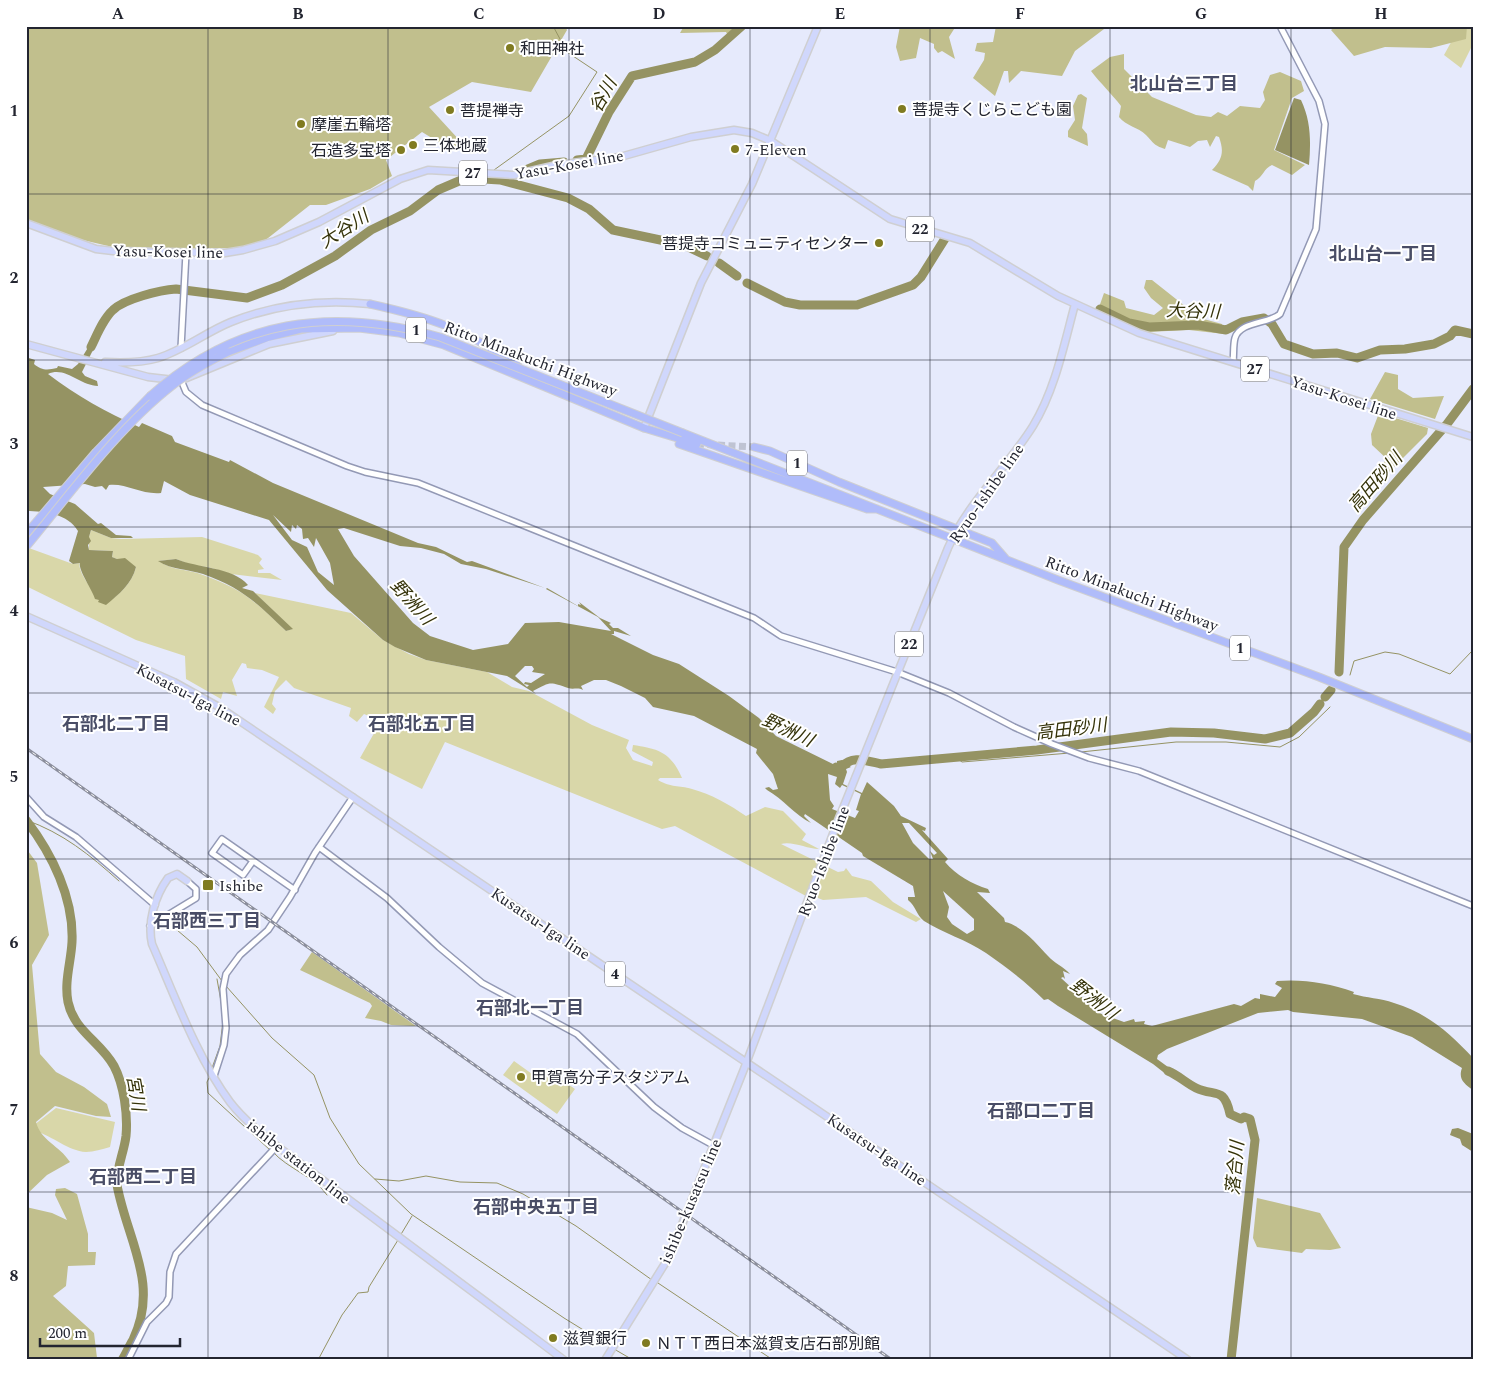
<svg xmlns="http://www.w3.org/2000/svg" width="1499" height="1386" font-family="Spectral,'Noto Sans JP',serif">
<rect width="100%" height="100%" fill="#e6eafc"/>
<!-- green -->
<path fill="#d9d7a9" d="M1460,26H1473V44L1461,68L1444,55Z
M91,530L111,538L121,539L202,537L258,555L262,559L259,563L264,569L258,570V573H270L282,580L231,574L208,567L194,566L176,559L159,561C172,571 189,569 203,575C243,589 257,603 286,631L292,629L255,593L351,613L383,640L409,654L426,660L487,672L512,687L529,691L592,725L629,740L626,748L633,760L652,766L653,762L632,751L633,745C660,749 671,753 682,778H660L658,780C672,788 678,785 692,789C711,794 730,805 746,816L765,807L783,811L806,834L802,840L819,849C807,849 793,841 781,844L838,872L844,871L846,868L852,876L871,881L893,902L921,919L916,922L866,897L823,900L808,894L806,896L675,826L662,829L445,742L422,789L360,758L381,721L364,714L357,722L349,716L351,708L294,688L286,680L275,691L272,704L276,709L273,714L264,707L279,677L262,670L247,668L246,664L242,663L232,680L237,696L223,692L221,699L186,679L185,656L136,640L26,586V547L73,564L80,563C76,571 98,599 106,604C119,594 132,584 136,567L112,557L113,551L89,550V537Z
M514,1061L539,1079L546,1069L575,1089L557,1114L503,1075Z
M56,1108L115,1122L110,1147C102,1149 94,1152 86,1152C68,1151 53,1136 35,1131L34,1125Z"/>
<!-- forest -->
<path fill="#c1bf8d" d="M26,26H565L567,30L531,92L472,82L429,107L462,143L453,151L422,132L386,160L392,176L370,189L326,205H310L263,242L244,248L121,249L53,233L26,221Z
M684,26H738L730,39L726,32L680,33Z
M900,26H956L949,37L955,59L942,51L938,53L934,48V44L920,38L916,58L900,61L896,47Z
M996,26H1108L1075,51L1062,76L1021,71L1009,83L1008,71H1004L995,96L973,78L984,60L985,53L975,51L977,43L993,42Z
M1336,26L1351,28L1354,26H1467L1466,39L1431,48L1385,47L1354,56L1331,30Z
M1124,54V69L1152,97L1196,115L1211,117L1218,112L1227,116L1240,106L1260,108L1265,100L1263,92L1270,75L1280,72L1301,81L1304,91L1292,98L1274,150L1305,165L1292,175L1272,165C1264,168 1263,177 1255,181L1253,191L1248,186L1212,170C1223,159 1224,151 1219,137L1216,136L1210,147L1207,140L1198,141L1190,147L1168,140L1165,149C1153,145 1154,143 1146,135C1138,127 1126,126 1119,117L1121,106C1111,93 1101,84 1091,71L1110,57Z
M1081,94L1087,98L1082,128L1087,134L1088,146L1068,137V131L1075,120L1073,106L1078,95Z
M1146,280H1152L1200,318L1222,324L1224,334L1189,330L1147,332L1097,313L1104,293L1124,301L1126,308L1154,315L1163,308L1151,298L1144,288Z
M1385,372L1398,375V389L1413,398L1444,396L1435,419L1370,399Z
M1379,413L1428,428L1427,434L1389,472L1382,471V464L1387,459L1372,445L1371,434Z
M28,851L37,863L49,935L32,965L40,1054L56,1072L84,1087L107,1104L111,1117L96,1116L55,1106L36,1122C41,1141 59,1145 70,1162L47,1175L26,1195V856Z
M312,952L416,1026L391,1025L381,1021L365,1018L372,1006L370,1003L300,970Z
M65,1188L77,1194L88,1234V1252H96L95,1265L68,1266L66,1286L53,1296L94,1333L97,1358L96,1360H26V1207L52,1213L67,1220L55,1195L56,1189Z
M1257,1198L1320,1213L1341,1248L1330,1250L1306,1249L1302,1253L1257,1247L1253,1238Z"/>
<!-- water -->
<path fill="#959363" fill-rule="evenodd" d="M1294,98L1301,100C1311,121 1311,142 1309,165L1275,150Z
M95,336L98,337L97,342L82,372L85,376L97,381L98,386C80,386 66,366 48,374C77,396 106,412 139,427L142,423L172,436L175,442L229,462L230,460L273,483L418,543L436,547L467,562L472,561L545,588L486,569L461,564L444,554L421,548L400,546L344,528L338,529L354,556L413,623L430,636L473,650L508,644L525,623L559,622L611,631L598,617L546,589L547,588L578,606V604L581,605L579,602L600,618L611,623L609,624L613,628H618L631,636L614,631V634H611L653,655L679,664L729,696L759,718L776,736L837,766V761L842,760L851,767L846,769L847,772L843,784L862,793L867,782L894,806L901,816L926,828L925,831L922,830L948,859L945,862C956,875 972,884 988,889L990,893L977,892L1004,918L1005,922C1021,925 1038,945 1048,956C1054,963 1064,967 1070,974L1063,971L1065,979L1063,977L1061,978L1099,1013L1124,1022L1134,1019L1135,1022L1145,1021L1144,1024L1152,1026L1234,1004L1241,1006L1255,998L1260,999V994L1275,997L1282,988L1275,984L1277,981C1304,979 1328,983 1354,992L1353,994C1367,998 1380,998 1394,1003C1427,1013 1450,1033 1473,1058V1090C1464,1084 1458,1079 1462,1068L1412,1037L1362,1019L1293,1012L1288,1010L1258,1013L1167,1049L1158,1055L1157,1059L1179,1075H1167L1153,1064L1058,1006L1048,999L1044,1000C1026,982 1006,967 986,953C967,940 943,933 924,921C916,915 916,906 908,900V897H915L913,886L863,856L862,853L805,814L804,816L811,823C795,815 783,799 767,790L765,788L769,787L773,790L778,789L773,774L756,753L757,749L694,716L653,707L645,698L621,686L606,680H594L581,686L583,690C578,687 573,690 568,688C549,681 550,682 533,691L536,694L507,676L426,660L395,647L383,640L327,590L269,520L190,495L164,481L161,493C142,495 126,483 109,485L106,490L102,486L95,487L85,484L43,487L50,494L75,504L98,524L101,523L116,535L131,536L133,538H111L91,530L89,537L91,541L88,545L89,550L113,551L112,557L117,559L125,558L136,567C132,584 119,594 106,605L98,602L99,600L95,599C92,589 78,570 80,563L73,564L69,561L78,531C68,514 45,511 26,511V357L35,360L34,364C42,371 48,370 57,368L58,366L72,369L78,364ZM273,515L291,532L292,525L296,529L297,525L302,529L303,539L308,538L314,547L316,538L330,563L334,585L318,572L307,547L292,540ZM525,666H532L534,669L532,672L545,674L531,683L525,682L524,684L529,685L527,687L515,676ZM828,774L837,777L835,784L840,788L842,785L861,794L856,810L859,811L855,818L832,809L834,806L830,800ZM902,823H909L937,853L934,855L930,851L933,859H929L913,843ZM943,891L974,919V930L967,934L952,924L947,917L949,907Z
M176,559C197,568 233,567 248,585L242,588L253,591L293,629L286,631C257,603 242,588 203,574C188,569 172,570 158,561Z
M1458,1128L1473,1134V1152L1462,1145L1460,1139L1450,1135L1452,1129Z"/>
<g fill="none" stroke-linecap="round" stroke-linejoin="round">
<!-- stream -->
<path stroke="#959363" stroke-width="1" d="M494,170L569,116L597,72L567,52L553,26
M484,178L487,176
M1350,675L1354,661L1385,652L1399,654L1450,674L1473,650
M1081,752L1176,742H1226L1280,747L1299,737L1330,707
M954,756L962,762L1070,753
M26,820C63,833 90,855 119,881
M164,919L197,947L222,981
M217,979L222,1007
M226,986L272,1038L314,1075L330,1118L359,1164L411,1214L564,1318L611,1347
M212,1068L220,1046L223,1021
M210,1076L207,1082L208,1093L270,1150
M273,1152C288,1169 314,1176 327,1195
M375,1179L399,1181L426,1176L460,1182L497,1183L523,1194L576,1226L652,1280
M400,1236L412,1216
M658,1283L773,1360
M614,1349L633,1360
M318,1360L342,1315L358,1293L368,1292L369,1287L398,1240"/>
<!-- river -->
<path stroke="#959363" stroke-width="9" d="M577,160L586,159L609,112L632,76L695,62L715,50L742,26
M521,172L540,164L564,162
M719,263L737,276
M747,283L785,302L800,305H857L913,285L921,277L946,237
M1100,309L1129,323L1149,327L1198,325L1226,330L1242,322L1264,318L1272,324L1284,344L1313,354L1337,353L1357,358L1380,350L1405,349L1434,344L1450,336L1455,330L1473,334
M91,347C97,335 103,319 113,310C124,299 160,290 176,289L247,298L282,285L335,256L371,230L410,211L438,190L466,178L500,180L568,198L589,209L613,230L684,245L707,256
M1339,672L1344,547L1363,520L1447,424L1473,389
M1325,697L1331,690
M836,767L840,768C852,755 864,760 881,764L1037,750L1171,732L1214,733L1265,739L1290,733L1314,712L1320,704
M26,820C52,854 74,898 72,942C71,962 64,982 68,1002C74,1031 101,1042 114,1066C124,1085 128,1115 126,1136C124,1153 116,1168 117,1185C127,1240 160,1283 133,1340C129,1346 126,1354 122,1360
M1168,1071C1178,1075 1186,1083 1196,1088C1215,1097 1224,1086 1230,1114L1241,1119L1244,1117L1250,1119L1255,1140L1231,1360"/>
<!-- highway-tunnel -->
<path stroke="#bfc3d3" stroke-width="7" stroke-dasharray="7 3.5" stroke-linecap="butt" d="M697,444L754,447"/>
<!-- minor casing -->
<g stroke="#9399b5" stroke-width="8">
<path id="minor" d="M181,348L186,253
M1233,362C1234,354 1233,345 1235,338C1240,321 1269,324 1280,314L1316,229L1325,124L1319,101L1280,26
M181,380L186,392L202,405L347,466L365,472L418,483L754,618L781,636L897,672L949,693L1014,727L1052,744L1089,758L1139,771L1473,906
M26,797L44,817L76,837L155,905
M319,847L387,898L439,947L482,983L577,1034L654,1107L682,1128L713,1145
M253,861L243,875L212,853L222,839L295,890
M150,926L196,898V889L187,881
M214,1076L224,1045L226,1028L223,989L226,974L240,955L268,930L290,897L315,853L353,797
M128,1360L147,1322L166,1303L169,1297L170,1272L176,1254L277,1146"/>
</g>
<!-- major casing -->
<g stroke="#cfcfd1" stroke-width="9">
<path id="major" d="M26,223L96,249L113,251L225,253L243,250L275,241L319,222L400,179L428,170L514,175L557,165L620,157L691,137L734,130L752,133L771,141L890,219L970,243L1058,296L1139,333L1473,437
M26,344L148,377L174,380
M105,362C123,363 141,363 158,358C184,350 206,332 231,322C276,304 322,299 370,304
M184,379L269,344L333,331
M644,428L701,283L752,184L818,26
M26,616L174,682L219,707L1188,1360
M187,881L177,874L168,878C155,896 147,922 152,944C174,994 197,1058 230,1102C243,1119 260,1133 277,1146L564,1360
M605,1360L669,1257L744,1069L837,823L948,548C968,502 1007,468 1033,426C1055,390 1064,345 1075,304"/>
</g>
<!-- highway casing -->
<g stroke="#cfcfd1" stroke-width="9">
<path id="highway" d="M370,304C433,318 465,329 518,366
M228,352L269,337L301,329L359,328L399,333L444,345L644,428L697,444
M683,433L1058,580L1319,677L1473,739
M679,444L867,509H877
M754,447L770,451L839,482L992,543L1005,558
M26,534L96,452L150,396"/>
</g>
<!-- minor -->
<use href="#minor" stroke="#fff" stroke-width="5"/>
<!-- major -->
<use href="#major" stroke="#d0d7fc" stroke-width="6"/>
<!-- highway -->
<use href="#highway" stroke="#b0bcfa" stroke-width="7"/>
<!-- rail casing -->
<g stroke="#8b8e9c" stroke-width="3">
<path id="rail" d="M26,748L892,1360"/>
</g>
<!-- rail -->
<use href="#rail" stroke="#fff" stroke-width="1" stroke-dasharray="4" stroke-linecap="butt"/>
<!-- highway-bridge casing -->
<g stroke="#cfcfd1" stroke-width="9" stroke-linecap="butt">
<path id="highway-bridge" d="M150,396C236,319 331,306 440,337L683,433
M26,547C70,494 118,428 172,386C189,372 208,362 228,352"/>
</g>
<!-- highway-bridge -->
<use href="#highway-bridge" stroke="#b0bcfa" stroke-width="7"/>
</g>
<!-- grid -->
<path fill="none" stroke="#232530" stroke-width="1" stroke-opacity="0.55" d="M208,26V1360M388,26V1360M569,26V1360M750,26V1360M930,26V1360M1110,26V1360M1291,26V1360M26,194H1473M26,360H1473M26,527H1473M26,693H1473M26,859H1473M26,1026H1473M26,1192H1473"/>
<!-- markers -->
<g fill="#807b21" stroke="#fff" stroke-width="2">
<circle cx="510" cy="48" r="5"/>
<circle cx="902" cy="109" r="5"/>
<circle cx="450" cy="110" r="5"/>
<circle cx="301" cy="124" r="5"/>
<circle cx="413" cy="145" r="5"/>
<circle cx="735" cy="149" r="5"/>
<circle cx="401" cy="150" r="5"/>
<circle cx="879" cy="243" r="5"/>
<rect x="202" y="879" width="12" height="12" rx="2.5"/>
<circle cx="521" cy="1077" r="5"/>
<circle cx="553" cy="1338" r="5"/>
<circle cx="646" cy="1343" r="5"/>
</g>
<g text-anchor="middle" stroke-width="4" stroke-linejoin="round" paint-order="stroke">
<!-- shield labels -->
<g fill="#fff" stroke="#65666e" stroke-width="1">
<rect x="459" y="160.5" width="28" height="25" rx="4"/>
<rect x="906" y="216.5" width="28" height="25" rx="4"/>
<rect x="406" y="317.5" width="20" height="25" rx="4"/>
<rect x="1241" y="356.5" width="28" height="25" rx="4"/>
<rect x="787" y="450.5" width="20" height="25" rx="4"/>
<rect x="895" y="631.5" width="28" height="25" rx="4"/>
<rect x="1230" y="635.5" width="20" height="25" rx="4"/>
<rect x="605" y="961.5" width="20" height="25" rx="4"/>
</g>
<g font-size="15" font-weight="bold" fill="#232530">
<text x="473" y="178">27</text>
<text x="920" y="234">22</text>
<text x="416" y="335">1</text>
<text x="1255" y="374">27</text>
<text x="797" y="468">1</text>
<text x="909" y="649">22</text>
<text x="1240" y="653">1</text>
<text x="615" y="979">4</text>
</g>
<!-- poi labels -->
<g font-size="16" fill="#232530" stroke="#fff" text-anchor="start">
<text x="520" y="54">和田神社</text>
<text x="912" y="115">菩提寺くじらこども園</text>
<text x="460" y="116">菩提禅寺</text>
<text x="311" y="130">摩崖五輪塔</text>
<text x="423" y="151">三体地蔵</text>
<text x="745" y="155">7-Eleven</text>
<text x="391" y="156" text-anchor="end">石造多宝塔</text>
<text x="869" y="249" text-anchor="end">菩提寺コミュニティセンター</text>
<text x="219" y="891">Ishibe</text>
<text x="531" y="1083">甲賀高分子スタジアム</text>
<text x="563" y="1344">滋賀銀行</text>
<text x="656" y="1349">ＮＴＴ西日本滋賀支店石部別館</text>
</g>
<!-- street labels -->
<g font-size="16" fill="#232530" stroke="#fff">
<text transform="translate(569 164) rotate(-10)" y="6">Yasu-Kosei line</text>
<text transform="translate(168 251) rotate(1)" y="6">Yasu-Kosei line</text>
<text transform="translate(531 358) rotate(21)" y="6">Ritto Minakuchi Highway</text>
<text transform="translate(1344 397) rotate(18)" y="6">Yasu-Kosei line</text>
<text transform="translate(986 493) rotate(-55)" y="6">Ryuo-Ishibe line</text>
<text transform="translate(1132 593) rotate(21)" y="6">Ritto Minakuchi Highway</text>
<text transform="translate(189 694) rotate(28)" y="6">Kusatsu-Iga line</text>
<text transform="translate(823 861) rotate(-69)" y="6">Ryuo-Ishibe line</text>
<text transform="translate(541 923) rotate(34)" y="6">Kusatsu-Iga line</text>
<text transform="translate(877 1149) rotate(34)" y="6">Kusatsu-Iga line</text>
<text transform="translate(299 1161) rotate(38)" y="6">ishibe station line</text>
<text transform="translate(690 1201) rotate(-67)" y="6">ishibe-kusatsu line</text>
</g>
<!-- neighbourhood labels -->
<g font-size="18" font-weight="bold" fill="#494d66" stroke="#fff">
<text x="1184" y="90">北山台三丁目</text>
<text x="1383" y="260">北山台一丁目</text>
<text x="116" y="730">石部北二丁目</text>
<text x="422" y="730">石部北五丁目</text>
<text x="207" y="927">石部西三丁目</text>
<text x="530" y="1014">石部北一丁目</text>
<text x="1041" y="1117">石部口二丁目</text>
<text x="143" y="1183">石部西二丁目</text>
<text x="536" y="1213">石部中央五丁目</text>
</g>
<!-- water labels -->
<g font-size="18" font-style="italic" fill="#35330a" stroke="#fff">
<text transform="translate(603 95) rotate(-61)" y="6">谷川</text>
<text transform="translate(344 229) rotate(-32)" y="6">大谷川</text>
<text transform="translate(1193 311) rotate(2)" y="6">大谷川</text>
<text transform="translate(1375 482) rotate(-49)" y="6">高田砂川</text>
<text transform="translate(412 602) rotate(48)" y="6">野洲川</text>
<text transform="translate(1071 729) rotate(-7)" y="6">高田砂川</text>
<text transform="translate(788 730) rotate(25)" y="6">野洲川</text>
<text transform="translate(1094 999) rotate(38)" y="6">野洲川</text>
<text transform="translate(136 1093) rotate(80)" y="6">宮川</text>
<text transform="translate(1235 1168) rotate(-85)" y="6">落合川</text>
</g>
</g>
<!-- border -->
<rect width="1499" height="1386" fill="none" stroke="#ffffff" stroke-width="55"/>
<!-- scale -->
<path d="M40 1338v8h140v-8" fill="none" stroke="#232530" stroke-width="2.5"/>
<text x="48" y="1338" font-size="15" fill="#232530" stroke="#ffffff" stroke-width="4" paint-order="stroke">200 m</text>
<rect x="28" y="28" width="1444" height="1330" fill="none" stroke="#232530" stroke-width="2"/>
<g font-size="16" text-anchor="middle" font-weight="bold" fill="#232530">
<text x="118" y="19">A</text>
<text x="298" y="19">B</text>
<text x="479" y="19">C</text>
<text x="659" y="19">D</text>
<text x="840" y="19">E</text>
<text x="1020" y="19">F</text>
<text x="1201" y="19">G</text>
<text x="1381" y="19">H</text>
<text x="14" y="116">1</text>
<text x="14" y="283">2</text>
<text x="14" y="449">3</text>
<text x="14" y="616">4</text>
<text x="14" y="782">5</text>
<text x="14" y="948">6</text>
<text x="14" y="1115">7</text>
<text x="14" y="1281">8</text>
</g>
</svg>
